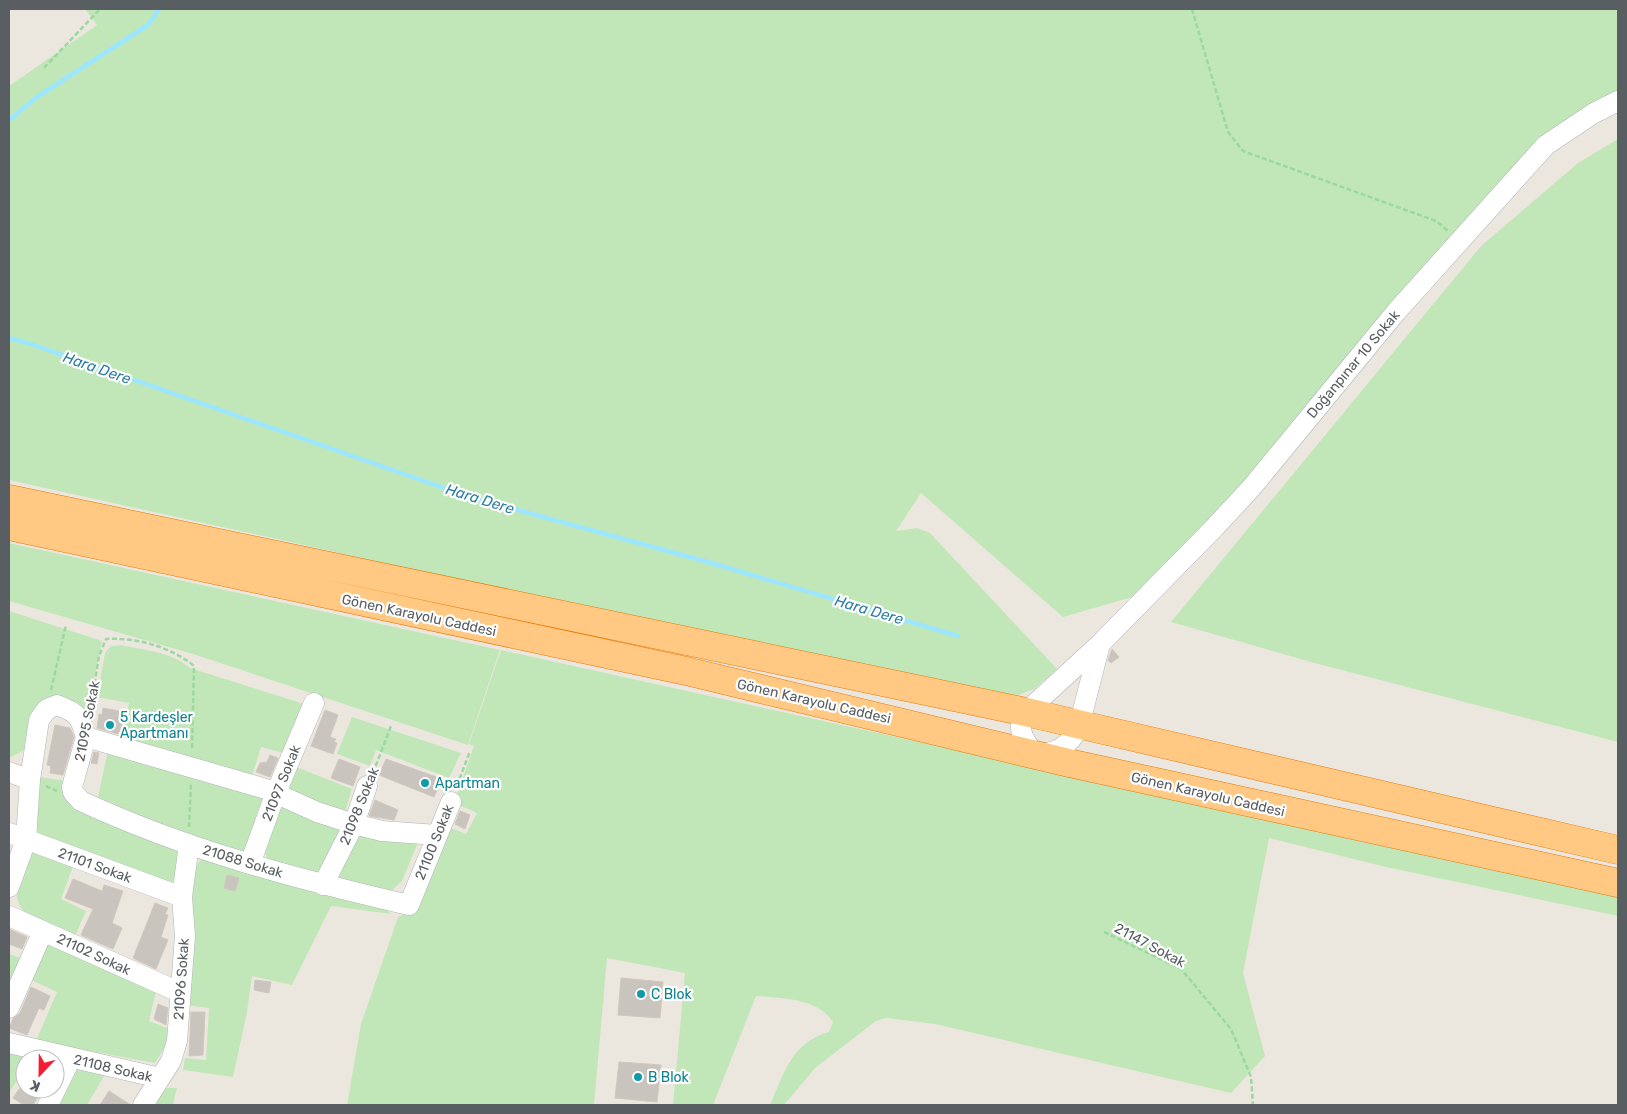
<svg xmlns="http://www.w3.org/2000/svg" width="1627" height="1114" font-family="Rubik,sans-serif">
<rect width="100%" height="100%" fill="#ece7de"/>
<!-- green -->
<path fill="#c1e7b8" d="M85,9H1618V93L1591,107L1210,522L1132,597L1063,617L921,493L896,531L917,528L930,533L1057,669L1034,689L1005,700L9,480V86L97,25Z
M1618,139V742L1311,662L1171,622L1481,246L1578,163Z
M9,543L500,650L468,745L193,654L9,601Z
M9,611L102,641L86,717L61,702L29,748L9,758Z
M121,645C144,650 172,652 190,668L307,705L288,754L261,747L252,776L121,743L129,703L97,697L105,653L111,646Z
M501,650L1618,896V916L1386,867L1269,838L1243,973L1265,1056L1231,1093L935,1024L886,1018L876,1021L815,1068L784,1105H770C784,1073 792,1042 829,1032L833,1022C818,998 782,998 756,996L713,1105H673L685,973L607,958L594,1105H347L361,1024L398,917C425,909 437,851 446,826L466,834L477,813L454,803L474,746L469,744Z
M352,717L461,753L449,778L376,750L370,766L337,754Z
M108,750L270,797L244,853L148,819L98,797Z
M296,767L352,789L344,815L285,792Z
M40,777L66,781L180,849L175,879L167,887L38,837L35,799Z
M282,804L341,823L339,837L321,873L268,861L264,849Z
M356,833L420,838L402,881L390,892L342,884L335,876Z
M26,849L73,866L61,899L86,911L75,936C63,931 38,924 28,916C8,899 18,870 26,849Z
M204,857L384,907L391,914L331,906L292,985L252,976L247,1012L233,1077L183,1070L185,1058L206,1060L209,1008L184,1005L192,869Z
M46,938L156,991L149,1021L170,1029L169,1040L155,1063L36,1041L57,992L29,979Z
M9,954L24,960L9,991Z
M9,1051L33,1057L25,1059V1068L9,1093Z
M87,1067L106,1073L87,1105H54L74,1069Z
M164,1088H177L173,1105H154Z"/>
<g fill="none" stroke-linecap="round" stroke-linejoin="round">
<!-- stream -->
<path stroke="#9ce6ff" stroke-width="4.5" d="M9,120L37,97L148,25L159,9
M9,338L31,344L470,497L708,562L958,636"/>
</g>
<!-- building -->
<path fill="#c9c4be" stroke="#d1c7bd" d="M1112,649L1119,657L1111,663L1108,660Z
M103,708L119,711L118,717L123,718L121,731H119L118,734L97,728L99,714L102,715Z
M325,710L338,715L330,737L336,739L334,742L337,743L333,754L311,746Z
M55,725L70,728L74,737L63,775L50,773L51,766L47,765Z
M94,752L99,753L97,764L91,763Z
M270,755L278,758L270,777L256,772L260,763L267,762Z
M339,759L360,767L353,786L331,778Z
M386,759L442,779L434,797L379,775Z
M375,800L398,810L394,820L369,816Z
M460,811L470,815L465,829L455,824Z
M227,875L239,878L235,891L224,888Z
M73,879L102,891L104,885L123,891L112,923L122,928L113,949L81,935L93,909L65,898Z
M155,903L168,908L165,914L168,915L161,937L168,940L156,969L133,958Z
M9,929L27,937L22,949L9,944Z
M621,978L663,982L660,1018L618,1015Z
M255,980L271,982L269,993L254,990Z
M31,987L50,996L44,1010L39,1008L27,1035L9,1028L13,1019L20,1013Z
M158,1004L168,1008L166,1025L154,1019Z
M191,1012H205L203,1055L189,1056Z
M619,1062L661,1065L657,1102L615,1098Z
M19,1089H33L40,1094L33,1105H24L13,1098Z
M109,1091L131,1105H100Z"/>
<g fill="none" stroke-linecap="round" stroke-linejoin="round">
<!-- minor casing -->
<g stroke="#b0b4b8" stroke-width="21">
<path id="minor" d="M1100,644L1079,726C1070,746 1057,754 1034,754C1024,740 1015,729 1026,712L1100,644L1215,527L1252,487L1396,312L1546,145L1594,113L1618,101
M86,737L72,787L73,792L81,801C186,850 297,879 409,905L451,802
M9,772L30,780
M9,833L182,897
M250,864L275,795L314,703
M323,885L354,824L367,786
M9,887L26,840L30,780L39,720L47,709L57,705C78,713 80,716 86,737L266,789L317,812L354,824L382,831L437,835
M9,916L179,992
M9,1008L43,931
M9,1043L160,1078
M48,1105L71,1058
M143,1105L171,1061L177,1041L185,936L182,897L189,844"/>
</g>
<!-- highway casing -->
<g stroke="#eb7700" stroke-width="29">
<path id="highway" d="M9,499L1026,712L1618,850
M9,526L686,671L1069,763L1618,883"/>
</g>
<!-- path -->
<path stroke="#9bd9a0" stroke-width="2.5" stroke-dasharray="5 2.5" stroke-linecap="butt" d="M1192,9L1228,132L1243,151L1436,221L1448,231
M44,68L100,9
M51,690L66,625
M91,706L99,656L106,639C136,637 171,647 194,666L192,750
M373,773L391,726
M46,786L57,791
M457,786L470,751
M189,827L191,783
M1104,932L1181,969L1231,1029L1251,1077L1253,1105"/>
<!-- minor -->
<use href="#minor" stroke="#fff" stroke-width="20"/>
<!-- highway -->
<use href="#highway" stroke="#ffc983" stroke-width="28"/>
</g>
<!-- markers -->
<g fill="#0f9aa8" stroke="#fff" stroke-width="2">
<circle cx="110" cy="725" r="5"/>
<circle cx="425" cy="783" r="5"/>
<circle cx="641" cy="994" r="5"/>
<circle cx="638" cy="1077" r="5"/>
</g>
<g text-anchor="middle" stroke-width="4.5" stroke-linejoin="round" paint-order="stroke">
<!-- street labels -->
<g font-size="14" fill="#585e61" stroke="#fff">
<text transform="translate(1353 364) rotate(-50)" y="5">Doğanpınar 10 Sokak</text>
<text transform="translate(419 615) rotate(12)" y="5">Gönen Karayolu Caddesi</text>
<text transform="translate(814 701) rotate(13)" y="5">Gönen Karayolu Caddesi</text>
<text transform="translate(87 721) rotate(-79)" y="5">21095 Sokak</text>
<text transform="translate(281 783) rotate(-68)" y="5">21097 Sokak</text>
<text transform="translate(1208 794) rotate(13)" y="5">Gönen Karayolu Caddesi</text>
<text transform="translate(359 806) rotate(-68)" y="5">21098 Sokak</text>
<text transform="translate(434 842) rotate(-68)" y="5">21100 Sokak</text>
<text transform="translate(243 861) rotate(17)" y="5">21088 Sokak</text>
<text transform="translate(95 865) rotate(20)" y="5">21101 Sokak</text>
<text transform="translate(1150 945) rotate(28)" y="5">21147 Sokak</text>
<text transform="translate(94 954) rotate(25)" y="5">21102 Sokak</text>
<text transform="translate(181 979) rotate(-86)" y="5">21096 Sokak</text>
<text transform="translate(113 1068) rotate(13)" y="5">21108 Sokak</text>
</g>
<!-- culture labels -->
<g font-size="14" fill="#0d838f" stroke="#fff" text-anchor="start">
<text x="120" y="722">5 Kardeşler<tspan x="120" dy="16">Apartmanı</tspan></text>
<text x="435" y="788">Apartman</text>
<text x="651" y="999">C Blok</text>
<text x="648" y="1082">B Blok</text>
</g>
<!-- water labels -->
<g font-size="15" font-style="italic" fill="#2f7ea5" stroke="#fff">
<text transform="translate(97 368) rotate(19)" y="5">Hara Dere</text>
<text transform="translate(480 499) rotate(17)" y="5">Hara Dere</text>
<text transform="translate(869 610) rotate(16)" y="5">Hara Dere</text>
</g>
</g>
<!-- border -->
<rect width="1627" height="1114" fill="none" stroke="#585e61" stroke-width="20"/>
<!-- north arrow -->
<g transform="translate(40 1074) rotate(202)"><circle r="24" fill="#ffffff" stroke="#bcbfc0"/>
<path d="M0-4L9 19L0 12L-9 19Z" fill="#f51c32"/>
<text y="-8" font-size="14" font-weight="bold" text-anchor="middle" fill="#585e61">K</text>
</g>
</svg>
